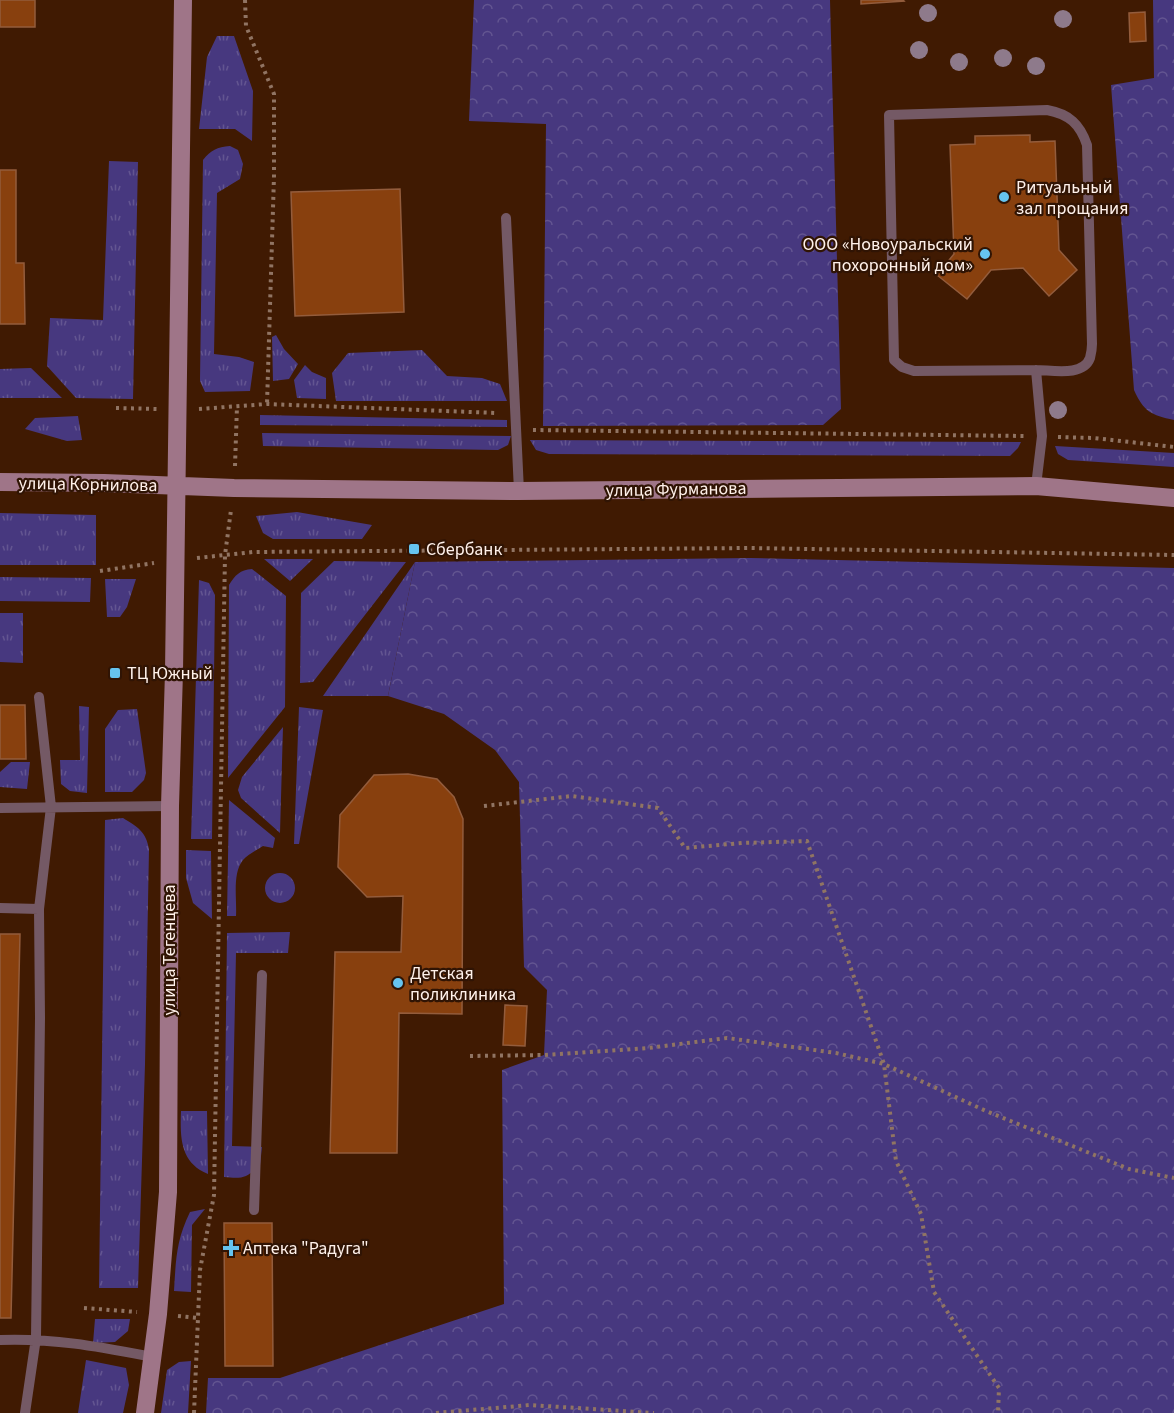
<svg xmlns="http://www.w3.org/2000/svg" width="1174" height="1413" font-family="'Source Sans 3',sans-serif">
<defs>
<pattern id="grass-tufts" width="24" height="20" patternUnits="userSpaceOnUse" patternTransform="scale(1.5)"><rect width="24" height="20" fill="#47387f"/><path d="M3 7l-1-3M5 7V3M7 7l1-3M15 17l-1-3M17 17v-4M19 17l1-3" fill="none" stroke="#635591"/></pattern>
<pattern id="forest-crowns" width="20" height="18" patternUnits="userSpaceOnUse" patternTransform="scale(1.5)"><rect width="20" height="18" fill="#47387f"/><path d="M2 6a3 3 0 1 1 6 0M12 15a3 3 0 1 1 6 0" fill="none" stroke="#635591"/></pattern>
</defs>
<rect width="100%" height="100%" fill="#401a02"/>
<!-- grass -->
<path fill="url(#grass-tufts)" d="M217,36H234L253,91L252,141L235,129H199L207,57Z
M230,146L238,150L243,164L240,179L217,193L214,354L239,357L254,362L250,391L205,392L200,381L203,160C211,150 217,147 230,146Z
M109,161L138,162L133,399L76,398L47,366L50,318L103,320Z
M276,335L284,349L298,364L289,379L273,381L272,337Z
M422,350L447,376L482,378L500,384L507,401H336L332,373L348,353Z
M305,365L312,372L326,378V399L297,398L294,380Z
M31,368L62,398H0V369Z
M260,415L507,420V427L260,425Z
M78,416L82,440L67,441L25,429L35,418Z
M262,433L511,436L508,445L498,450L263,446Z
M530,440L1021,442L1018,448L1010,456L549,454L536,450Z
M1055,446L1174,453V467L1068,460L1058,454Z
M297,512L372,525L362,539H273L263,533L256,516Z
M0,513L96,515V565H0Z
M264,559H313L290,581Z
M334,561L406,562L313,682L300,683L301,593Z
M415,562L388,696H323Z
M252,569L286,596L285,707L228,778L229,585C235,575 240,570 252,569Z
M0,577L91,578L90,602L0,601Z
M105,579H136L127,607L120,617H107Z
M199,580L209,583L215,595L212,839H191Z
M0,613H23V663L0,662Z
M79,706L89,707L87,793L70,791L61,784L60,760H80Z
M299,707L323,710L299,844H294Z
M137,709L146,773L144,780L132,792H105V729L118,710Z
M283,727L280,833L241,798L238,790L242,777Z
M11,762H30L27,789L0,787V772Z
M229,800L275,838L273,848L263,846C257,850 248,854 243,860C232,873 237,899 236,916H227Z
M123,818C138,827 146,832 149,849L145,1064L138,1288H99L105,820Z
M186,850L211,851L212,919L193,903L186,878Z
M265 888a15 15 0 1 1 30 0a15 15 0 1 1-30 0Z
M290,932L288,953H236L232,1146L262,1147L260,1165C246,1178 243,1179 224,1177L227,933Z
M181,1111H207L208,1174C180,1163 180,1137 181,1111Z
M205,1209L192,1225L191,1292L174,1291C176,1259 176,1241 190,1212Z
M95,1319H130L128,1331L115,1342L93,1343Z
M86,1360L126,1368L129,1385L123,1413H78Z
M191,1361L188,1413H161L167,1370L179,1362Z"/>
<!-- forest -->
<path fill="url(#forest-crowns)" d="M474,0H830L841,409L823,425L543,426L546,124L469,121Z
M1153,0H1174V420C1151,415 1144,412 1134,390L1111,85L1154,78Z
M750,558L1174,568V1413H206L208,1378H280L504,1304L502,1070L544,1055L547,990L524,967L519,782L495,750L444,714L388,696L415,562Z"/>
<!-- building -->
<path fill="#88400e" stroke="#935c3c" stroke-width="1.5" d="M0,0H35V27H0Z
M861,0H903L904,1L861,4Z
M1145,12L1146,41L1130,42L1129,13Z
M1030,135V142L1055,141L1059,250L1077,270L1049,296L1023,268L991,270L967,299L937,275L954,254L950,145L975,144V136Z
M0,170H16V263H24L25,324H0Z
M400,189L404,312L295,316L291,192Z
M0,705H25L26,759H0Z
M408,774L437,779L454,797L463,819L462,1014L399,1013L397,1153H330L335,952H401L403,896L367,897L338,867L340,815L374,775Z
M0,934H20L11,1318H0Z
M505,1005L527,1006L525,1046L503,1045Z
M224,1223H272L273,1366H225Z"/>
<g fill="none" stroke-linecap="round" stroke-linejoin="round">
<!-- path -->
<path stroke="#907463" stroke-width="4" stroke-dasharray="3 4.5" stroke-linecap="butt" d="M245,0L246,26L274,94V176L267,404
M116,408L158,409
M199,409L267,404L497,413
M533,430L1024,436
M1058,437L1094,438L1174,447
M235,466L237,406
M197,558L253,552L751,548L1174,555
M100,571L154,563
M484,806L572,796L658,808L685,848L742,843L807,841L884,1064L896,1161L921,1214L934,1292L999,1388L998,1413
M470,1056L544,1055L648,1048L727,1038L836,1053L884,1064L986,1111L1129,1169L1174,1178
M84,1308L137,1312
M178,1316L198,1318
M194,1413L200,1270L214,1195L225,555L231,510
M436,1413L530,1405L654,1413"/>
<!-- lane -->
<path stroke="#745965" stroke-width="10" d="M506,218L519,491
M1036,486L1042,436L1036,370C1052,370 1083,377 1090,358C1091,354 1092,348 1092,344L1087,145C1080,124 1069,114 1047,110L889,115L894,360L902,367L914,371L1036,370
M0,808L170,806
M0,908L39,909L51,807L39,697
M254,1210L262,975
M0,1340C55,1338 100,1347 153,1357
M25,1413L36,1338L40,1018L39,909"/>
<!-- secondary -->
<path stroke="#9f7588" stroke-width="18" d="M0,482L104,483L234,488L519,491L1036,486L1174,498
M145,1413L158,1314L168,1192L170,806L174,672L183,0"/>
</g>
<!-- trees -->
<g fill="#8e7a8b">
<circle cx="928" cy="13" r="9"/>
<circle cx="1063" cy="19" r="9"/>
<circle cx="919" cy="50" r="9"/>
<circle cx="1003" cy="58" r="9"/>
<circle cx="959" cy="62" r="9"/>
<circle cx="1036" cy="66" r="9"/>
<circle cx="1058" cy="410" r="9"/>
</g>
<!-- markers -->
<g fill="#66c4ef" stroke="#301404" stroke-width="2">
<circle cx="1004" cy="197" r="6"/>
<circle cx="985" cy="254" r="6"/>
<rect x="408" y="543" width="12" height="12" rx="3"/>
<rect x="109" y="667" width="12" height="12" rx="3"/>
<circle cx="398" cy="983" r="6"/>
<path d="M228 1239h6v6h6v6h-6v6h-6v-6h-6v-6h6z"/>
</g>
<g text-anchor="middle" stroke-width="4.5" stroke-linejoin="round" paint-order="stroke">
<!-- poi labels -->
<g font-size="18" fill="#fff1ea" stroke="#301404" text-anchor="start">
<text x="1016" y="193">Ритуальный<tspan x="1016" dy="21">зал прощания</tspan></text>
<text x="973" y="250" text-anchor="end">ООО «Новоуральский<tspan x="973" dy="21">похоронный дом»</tspan></text>
<text x="426" y="555">Сбербанк</text>
<text x="127" y="679">ТЦ Южный</text>
<text x="410" y="979">Детская<tspan x="410" dy="21">поликлиника</tspan></text>
<text x="243" y="1254">Аптека "Радуга"</text>
</g>
<!-- street labels -->
<g font-size="18" fill="#fff1ea" stroke="#301404">
<text transform="translate(88 484) rotate(1)" y="6">улица Корнилова</text>
<text transform="translate(676 489) rotate(-1)" y="6">улица Фурманова</text>
<text transform="translate(169 950) rotate(-90)" y="6">улица Тегенцева</text>
</g>
</g>
</svg>
